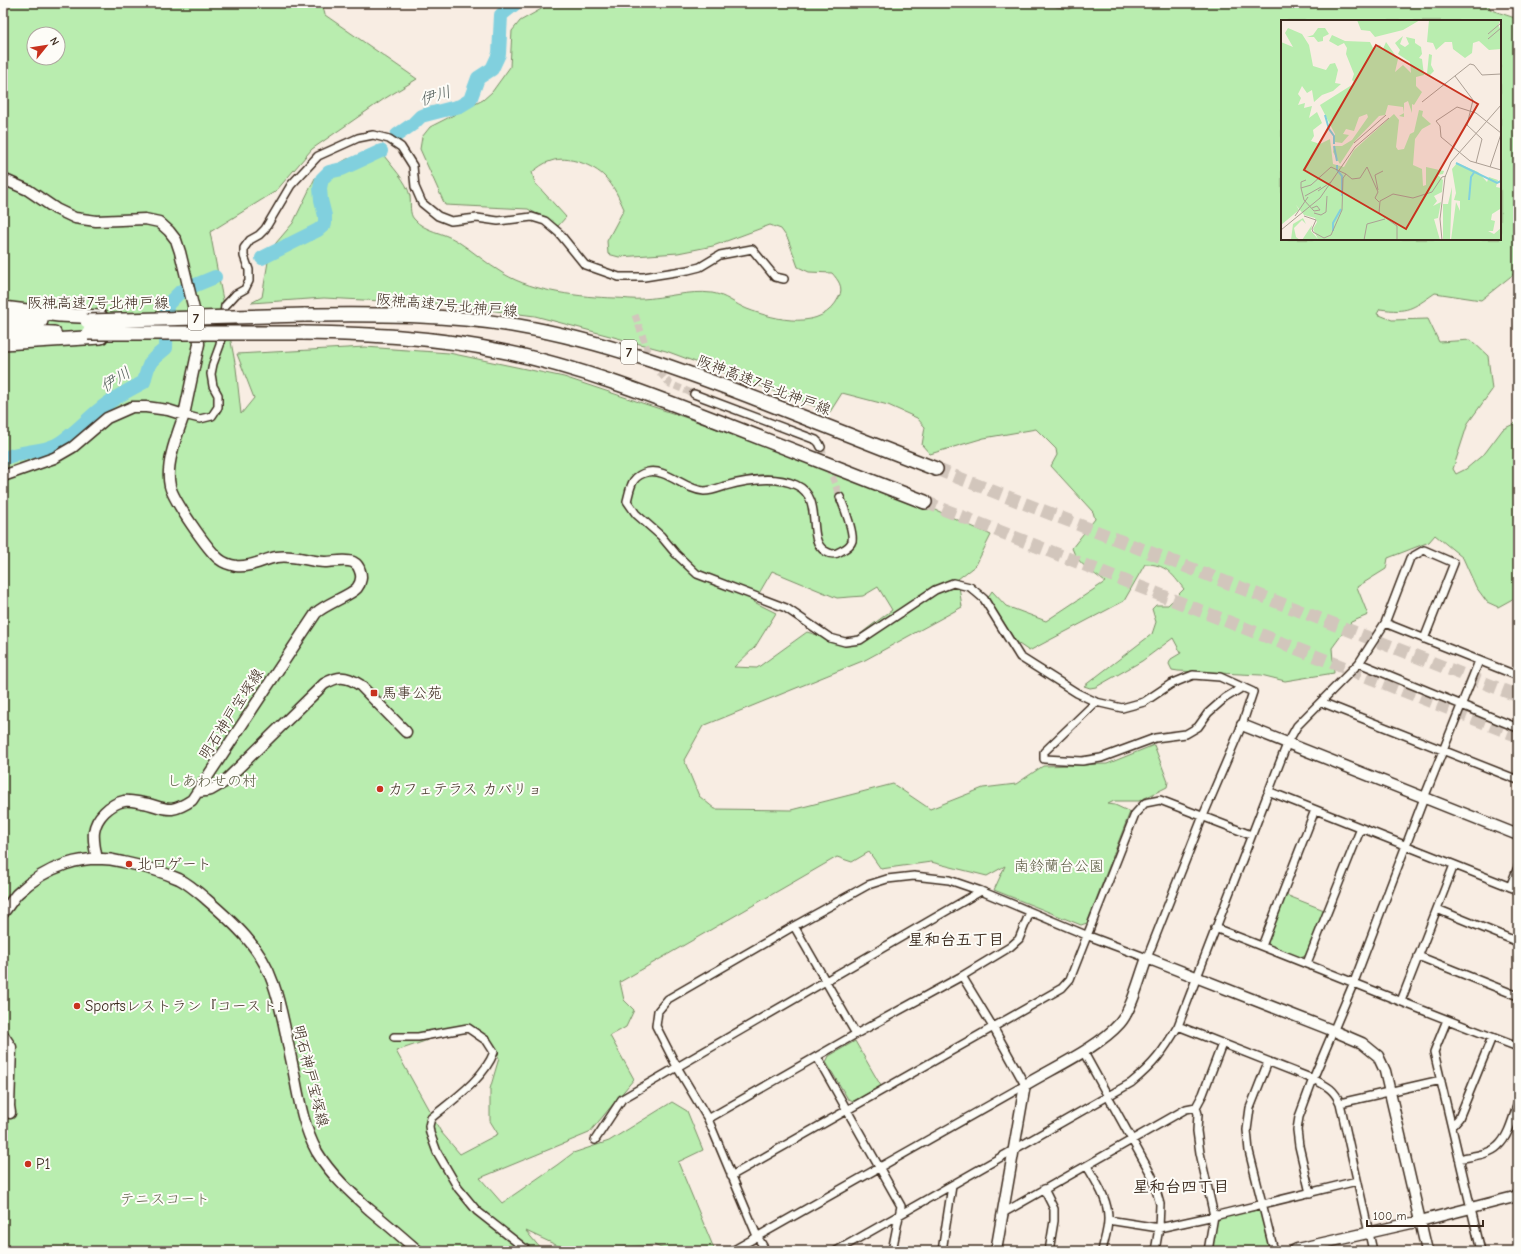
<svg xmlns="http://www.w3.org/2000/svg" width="1521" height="1254" font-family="'Comic Neue','Klee One',sans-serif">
<rect width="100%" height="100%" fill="#f8ede3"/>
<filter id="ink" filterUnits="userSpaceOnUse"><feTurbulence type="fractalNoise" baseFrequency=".025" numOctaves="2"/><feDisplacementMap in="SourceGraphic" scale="8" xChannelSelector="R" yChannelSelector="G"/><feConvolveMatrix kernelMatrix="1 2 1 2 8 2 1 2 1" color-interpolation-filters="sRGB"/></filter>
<g filter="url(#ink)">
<!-- green -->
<path fill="#b9edaf" stroke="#7a8c66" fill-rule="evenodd" d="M3,3H322L325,15L417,79L384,99L312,149L276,191L210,232L236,368L241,414L254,398L237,354L365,347L449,353L564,377L687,418L927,506L991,535L976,565L958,579L962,607L865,660L703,726L684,760L699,796L715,809L791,810L893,784L930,809L983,788L1016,784L1043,766L1107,764L1154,745L1168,782L1167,787L1139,801H1114L1108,804L1115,805L1130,812L1087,923L1081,925L994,890L1005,866L987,876L931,862L881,869L869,852L852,862L837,857L620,982L624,1000L634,1010L626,1027L610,1036L634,1079L589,1133L480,1178L502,1203L557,1165L573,1153L609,1141L672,1102L687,1111L703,1150L678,1162L715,1251H668L654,1245L569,1251L526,1231L541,1249L555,1251H3ZM34,34H58V58H34ZM772,571L837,598L863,596L878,587L892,610L847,644L807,632L757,668L734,667L755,647L776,613L754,602ZM469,1032L486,1037L499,1058L490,1089V1121L498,1134L460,1154L441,1132L396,1051L437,1037Z
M552,3H1048L1057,7L1069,9L1080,3H1487L1491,10L1518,19V269L1515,273L1481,300L1435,293C1412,309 1408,313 1380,309L1377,314L1392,320L1428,319L1439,342L1471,340L1488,356L1492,390L1468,423L1453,469L1456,474L1466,469L1485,453L1503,429L1518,422V596L1498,607L1487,602L1476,587L1463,558L1435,535L1429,542L1388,558L1386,569L1357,587L1368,615L1351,622L1332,648L1334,673L1285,681L1261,675L1178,671L1172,670L1169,664L1171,659L1181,653L1173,638L1142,661L1096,687L1090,688L1084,686L1152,634L1156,622L1152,609L1156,605H1168L1184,589C1171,573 1166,564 1145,564L1124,601L1029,651L1016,642L988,597L992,591L1006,606L1046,621L1105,582C1093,572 1077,564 1072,548L1095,519L1093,512L1051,466L1057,455L1056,449L1036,429L984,438L930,454L922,445L925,427L917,418L888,405L842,393L830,412L666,351L535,316L441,304L324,298L251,303L262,297L270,250L293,223L315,178L347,159L382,153C391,166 407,181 410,196C411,203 409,214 414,219C425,232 443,232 457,241C473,251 487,264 504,274C534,292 581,297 615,298C624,298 634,300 642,299C665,298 689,290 712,293C725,295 735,304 747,309C776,320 822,332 839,297C844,287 838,280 832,273L809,272L798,267L788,239L781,229L770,225L713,246L678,253L619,257L608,254L607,241L624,209C619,198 614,186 605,177C594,165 567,155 551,161C543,163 538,168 532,172L535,183L566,217L558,226L528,209L445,205L420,149L422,137L430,127L483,100L492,92L510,67L512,31L520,21ZM1282,21H1500V239H1282Z
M1286,895L1324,910L1306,955L1301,958L1270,946L1267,941Z
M855,1041L881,1086L854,1101L848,1099L826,1062L829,1056Z
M1257,1210L1262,1213L1270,1251H1212L1216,1222L1221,1218Z"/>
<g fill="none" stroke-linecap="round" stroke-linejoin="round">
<!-- river -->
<path stroke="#81d0de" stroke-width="14" d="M397,135L413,124L421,116L460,106L470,100L478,78L492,69L499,54L501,15L516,3
M262,258L318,230L325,224V216L321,200L320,188L322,179L329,172L342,169L381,151
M3,459C20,450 40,453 56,445C71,437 86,420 100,409C113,398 129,390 144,382C149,361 150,361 166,348L167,305L181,291L215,277"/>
<!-- street-tunnel -->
<path stroke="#d2c6bc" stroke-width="7" stroke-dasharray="7 3.5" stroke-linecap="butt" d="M635,315L653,365L670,384L694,394
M821,447L840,497"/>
<!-- highway-tunnel -->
<path stroke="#d2c6bc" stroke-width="13" stroke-dasharray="13 6" stroke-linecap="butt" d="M936,469L1518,696
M925,502L1518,736"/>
<!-- street casing -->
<g stroke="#3b2a1e" stroke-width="10">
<path id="street" d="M694,394L816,440L819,443L821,447
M184,415L200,419L212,416L218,407V395L213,386L211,374L213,364L220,345L225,306L236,294L245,289L249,281V270L244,256V248L250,240L259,235L265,229L291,185L318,156L358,138L373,135L389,139L401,147L413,166L415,187L422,203L438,216L451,221L477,218L498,221L532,217L545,221L559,233L585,265L619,277H644L688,270L700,267L720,255L752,249L775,277L784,279
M1385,623L1518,676
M1359,663L1518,728
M1096,702L1044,752V759L1082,761L1101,758L1155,738L1186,734L1198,727L1208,713L1225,698L1243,687
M1321,702L1518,780
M1268,791L1518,890
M1510,887L1518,867
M1437,909L1518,942
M794,926L856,1034
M1215,928C1316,967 1417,1009 1518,1047
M1262,946L1315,810
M1418,956L1518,996
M1307,963L1361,828
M1401,1001L1454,865
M1447,1020L1434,1052L1481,1251
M1178,1026L1313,1079C1327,1086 1334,1089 1340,1103L1373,1251
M394,1037H418L468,1028L487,1041L494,1052C484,1079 453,1100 431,1118L429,1126L430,1133L437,1152L458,1188L477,1211L528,1251
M1083,1051L1152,1176L1160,1204L1159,1228L1155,1251
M817,1057L901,1206L892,1251
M1268,1062L1250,1108L1247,1130L1249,1151L1274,1251
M1340,1103L1441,1080
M1196,1107L1198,1114L1197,1131L1200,1153L1214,1216L1208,1251
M708,1119L856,1034L962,976L1010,947L1019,939L1030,912
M1452,1126L1459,1118L1492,1037
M595,1140L622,1099L981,891
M1459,1159C1471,1156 1489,1155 1498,1146C1509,1136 1513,1117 1518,1103
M1087,1166C1096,1182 1109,1200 1108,1220C1108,1230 1104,1241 1102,1251
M731,1176L1062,988L1070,979L1135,814L1145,803L1160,800L1251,835
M1044,1189L1054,1209V1221L1049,1251
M1310,1193L1299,1146L1297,1130L1299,1117L1313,1079L1354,982L1424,798L1479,661
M1003,1213L1186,1109L1196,1107L1203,1094L1222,1044
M1108,1220L1159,1228L1214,1216L1357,1181
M732,1251L1025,1085L993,1027L962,976
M766,1251L757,1236L708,1119L677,1067L656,1026L658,1011L668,999L794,926L868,885L887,879L914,876L949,880L981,891L1086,935L1147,958L1203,816L1242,725L1253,692L1220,677L1193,675L1171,684L1144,702L1122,708L1096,702L1077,693L1020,657L984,599L970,587L953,583L935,590L860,640L845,642L830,638L786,608L697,574L676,554L661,536L636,514L627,501C631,486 631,476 648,472C666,468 685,490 704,491C711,491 719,488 725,486C747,480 774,475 796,485C825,498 805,539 825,551C831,555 835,555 841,551C845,549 851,545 852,541C854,531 844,507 840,497
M836,1251L1131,1083C1154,1064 1163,1052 1178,1026L1287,744L1297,726L1359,663L1385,623L1410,558L1424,550L1454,563L1424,639
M942,1251L952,1186"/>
</g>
<!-- secondary casing -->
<g stroke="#3b2a1e" stroke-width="13">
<path id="secondary" d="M3,179L28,190L56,209L75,218L96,221L145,219L159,222L169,231L176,240L180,252L198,326L199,344L184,415
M3,476L54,458L73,447L107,418L132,407H146L168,410L184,415C177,435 165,465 170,486C173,500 208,550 219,559C224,563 230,565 236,566C250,568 264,559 277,557C294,554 309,562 325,562C334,562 345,559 353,562C357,564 359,567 360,571C362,576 361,583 357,588C351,595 326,604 316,613L192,800C186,804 180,808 172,809C162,810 153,804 143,803C137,802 130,800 124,801C110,804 96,817 94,832C93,841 95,850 97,859
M1242,725L1518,835
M198,792L211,790L223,783L324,684C338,676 345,675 360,685L406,732
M3,913C8,907 12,900 17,894C45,867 84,852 123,862C142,866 161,871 179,879C189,884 198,892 206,899C234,923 261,947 273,983C282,1008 286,1036 292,1063C298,1093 302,1125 317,1152C331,1175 350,1192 370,1210C386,1223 402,1237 418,1251
M3,1035L11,1047L9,1106L10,1113
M996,1251L1025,1085C1053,1068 1098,1048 1120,1023C1132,1009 1140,976 1147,958L1334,1031L1362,1043L1378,1056L1385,1071L1427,1251
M1293,1251L1297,1249L1420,1221L1518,1196"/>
</g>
<!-- highway casing -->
<g stroke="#3b2a1e" stroke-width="16">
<path id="highway" d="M3,308L59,315L101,317
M304,315C375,314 447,314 518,326C604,341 685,371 767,403C823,425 880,447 936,469
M3,319L41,321
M3,331L54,333
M303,333C370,334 436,337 501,351C580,367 656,397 730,426C795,451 860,477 925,502
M3,343L101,337"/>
</g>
<!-- street -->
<use href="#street" stroke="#fdfcf7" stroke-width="7"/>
<!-- secondary -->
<use href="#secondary" stroke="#fdfcf7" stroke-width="10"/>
<!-- highway -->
<use href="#highway" stroke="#fdfcf7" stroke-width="13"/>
<!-- highway-bridge casing -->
<g stroke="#3b2a1e" stroke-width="16" stroke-linecap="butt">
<path id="highway-bridge" d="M87,321L304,315
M88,333H303"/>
</g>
<!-- highway-bridge -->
<use href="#highway-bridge" stroke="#fdfcf7" stroke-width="13"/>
</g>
</g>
<!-- markers -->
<g fill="#c8321e" stroke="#fdfcf7" stroke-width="1.5">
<rect x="370" y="689" width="8" height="8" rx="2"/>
<circle cx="380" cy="789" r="4"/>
<circle cx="129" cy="864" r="4"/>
<circle cx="77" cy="1006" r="4"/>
<circle cx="28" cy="1164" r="4"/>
</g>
<g text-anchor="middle" stroke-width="4" stroke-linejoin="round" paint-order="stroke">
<!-- shield labels -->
<g fill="#fdfcf7" stroke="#75695f" stroke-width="1">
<rect x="188" y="306" width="16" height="24" rx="3"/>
<rect x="621" y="340" width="16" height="24" rx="3"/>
</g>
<g font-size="14" font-weight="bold" fill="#3b2a1e">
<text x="196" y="323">7</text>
<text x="629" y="357">7</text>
</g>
<!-- street labels -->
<g font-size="15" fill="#3b2a1e" stroke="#fdfcf7">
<text x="98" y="308">阪神高速7号北神戸線</text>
<text transform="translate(447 305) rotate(5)" y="5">阪神高速7号北神戸線</text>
<text transform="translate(764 385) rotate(21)" y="5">阪神高速7号北神戸線</text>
<text transform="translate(231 714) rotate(-57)" y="5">明石神戸宝塚線</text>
<text transform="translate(311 1076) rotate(76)" y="5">明石神戸宝塚線</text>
</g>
<!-- poi labels -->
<g font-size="15" fill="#3b2a1e" stroke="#fdfcf7" text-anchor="start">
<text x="382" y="698">馬事公苑</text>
<text x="388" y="794">カフェテラス カバリョ</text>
<text x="137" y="869">北口ゲート</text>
<text x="85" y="1011">Sportsレストラン『コースト』</text>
<text x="36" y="1169">P1</text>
</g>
<!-- park labels -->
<g font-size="15" fill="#5a5b42" stroke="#fdfcf7">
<text x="212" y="786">しあわせの村</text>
<text x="1059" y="871">南鈴蘭台公園</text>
<text x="165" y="1204">テニスコート</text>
</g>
<!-- water labels -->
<g font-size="16" font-style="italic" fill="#505c58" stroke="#fdfcf7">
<text transform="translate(435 95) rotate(-17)" y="6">伊川</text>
<text transform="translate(115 379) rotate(-32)" y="6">伊川</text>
</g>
<!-- neighbourhood labels -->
<g font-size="16" font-weight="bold" fill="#3b2a1e" stroke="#fdfcf7">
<text x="956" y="945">星和台五丁目</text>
<text x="1181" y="1192">星和台四丁目</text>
</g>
</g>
<!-- overview -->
<g transform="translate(1281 20)">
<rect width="220" height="220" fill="#f8ede3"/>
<path d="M76,0H139L122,10L94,17L89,11L80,10ZM148,0H220L217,5L220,10V29L208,30L198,21L192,23L191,33L184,38L172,29L171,22H164L155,30L152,23L146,22ZM7,8L21,14L28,25L32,46L45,50L49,44L54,43L57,50L54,63L60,64L52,71L41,75L33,82L31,70L26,73L21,66L17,74L20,78L17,85L24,83L23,88L31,86L28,98L36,92L41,103L32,110L33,116L30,121L39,124L49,119L52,144L63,147L73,130L113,94L118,100L115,127L117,130L123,129L129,114L133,112L138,90L142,91L141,96L150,104L141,109L134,119L132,145L141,149L142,166L145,165V147L163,151L162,154L156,155L153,160L157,155L162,160L161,172L153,176L156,181L152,186L160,182L157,198L153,199L159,220H21L31,205L30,211L37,219L32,209L36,202L34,198L23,195L15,185L18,190L0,205V22L12,27L4,13ZM37,8H44L48,14L42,17V21L37,22L33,17H26L32,15ZM51,15L64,21L89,22L92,28L99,25L102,29L105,22L117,39L114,52L122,45L130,53L129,42L117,34L119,30L114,23L122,16L119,24L124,27L128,24L125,17L134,19V23L140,27L141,34L138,38L141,39L143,55L135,57V66L141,72L133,85L131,84V93L127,81L123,83V97L118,96L123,93L122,87L107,85L104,95L98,96L74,121L59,144L52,132L53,126H61L71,120L87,97L86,94L78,97L73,111L65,109L62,114L68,115L61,123L54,122V114L39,85L74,63L71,60L73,54L65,34L66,28L63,23L57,26L48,21ZM148,34L151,35L150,45L153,51L149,55L146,54ZM176,143L197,152L206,162L208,157L217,160L215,167L220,168L219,189L211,194L210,200L214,201L212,211H207L213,214L220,208V220H170L175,182L179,191V181L173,180L175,173L171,149ZM171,167L169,220H162V184H167ZM22,198L25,204L21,200L13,208L15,217L19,220H10L12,204Z" fill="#b9edaf"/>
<path fill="none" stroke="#81d0de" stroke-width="2" d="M44,95L48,109L53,116V124M53,126L56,141M175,143L216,163L220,161M56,145V150L61,156V176M188,180L190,157L194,151M52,211V203L60,189"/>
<path fill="none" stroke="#ac9f94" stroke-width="1" d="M207,14L220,3M207,19L220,8M174,56L192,80L186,105L201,119L195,143M141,82L189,44L193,45L201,55L220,54M220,113L195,93L176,87L155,101L159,106L160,117L189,141L220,150M73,123L105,95M209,147L220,114M164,157L170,142L220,85M25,160L20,162V168L30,165L50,147L65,154M20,168L23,180L33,191L39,190L36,186L31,188M97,170L94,155L102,151M37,171L50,162M24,176L40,167M33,193L40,195L45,192L46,176M14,196L27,177M23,196L35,200L31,209L32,212L43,218L50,215L61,190L62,158L65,154L71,159L79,158L86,147L97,172L94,178L98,182M0,210L39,178L74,127L108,98M83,220L86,204L104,199M116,220V206L98,193L99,181L112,174L132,178L151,172L161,157L165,156M161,220L159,199L164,157"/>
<path fill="#c8321e" fill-opacity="0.15" stroke="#c8321e" stroke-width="2" d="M95,25L197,84L125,209L23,150Z"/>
<rect width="220" height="220" fill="none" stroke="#3b2a1e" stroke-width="2"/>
</g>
<!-- margin -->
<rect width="1521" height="1254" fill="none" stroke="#fdfcf7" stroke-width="16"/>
<rect x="8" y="8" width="1505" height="1238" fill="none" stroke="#3b2a1e" stroke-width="1.5" filter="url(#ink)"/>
<!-- north arrow -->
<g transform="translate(46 46) rotate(60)"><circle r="19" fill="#fdfcf7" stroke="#afa8a0"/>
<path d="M0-3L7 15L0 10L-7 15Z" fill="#c8321e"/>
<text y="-6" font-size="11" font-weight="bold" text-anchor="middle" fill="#3b2a1e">N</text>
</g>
<!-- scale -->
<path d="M1367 1220v6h116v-6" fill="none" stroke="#3b2a1e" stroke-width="2"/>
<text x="1373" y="1220" font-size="12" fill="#3b2a1e" stroke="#fdfcf7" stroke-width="3" paint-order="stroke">100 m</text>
</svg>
